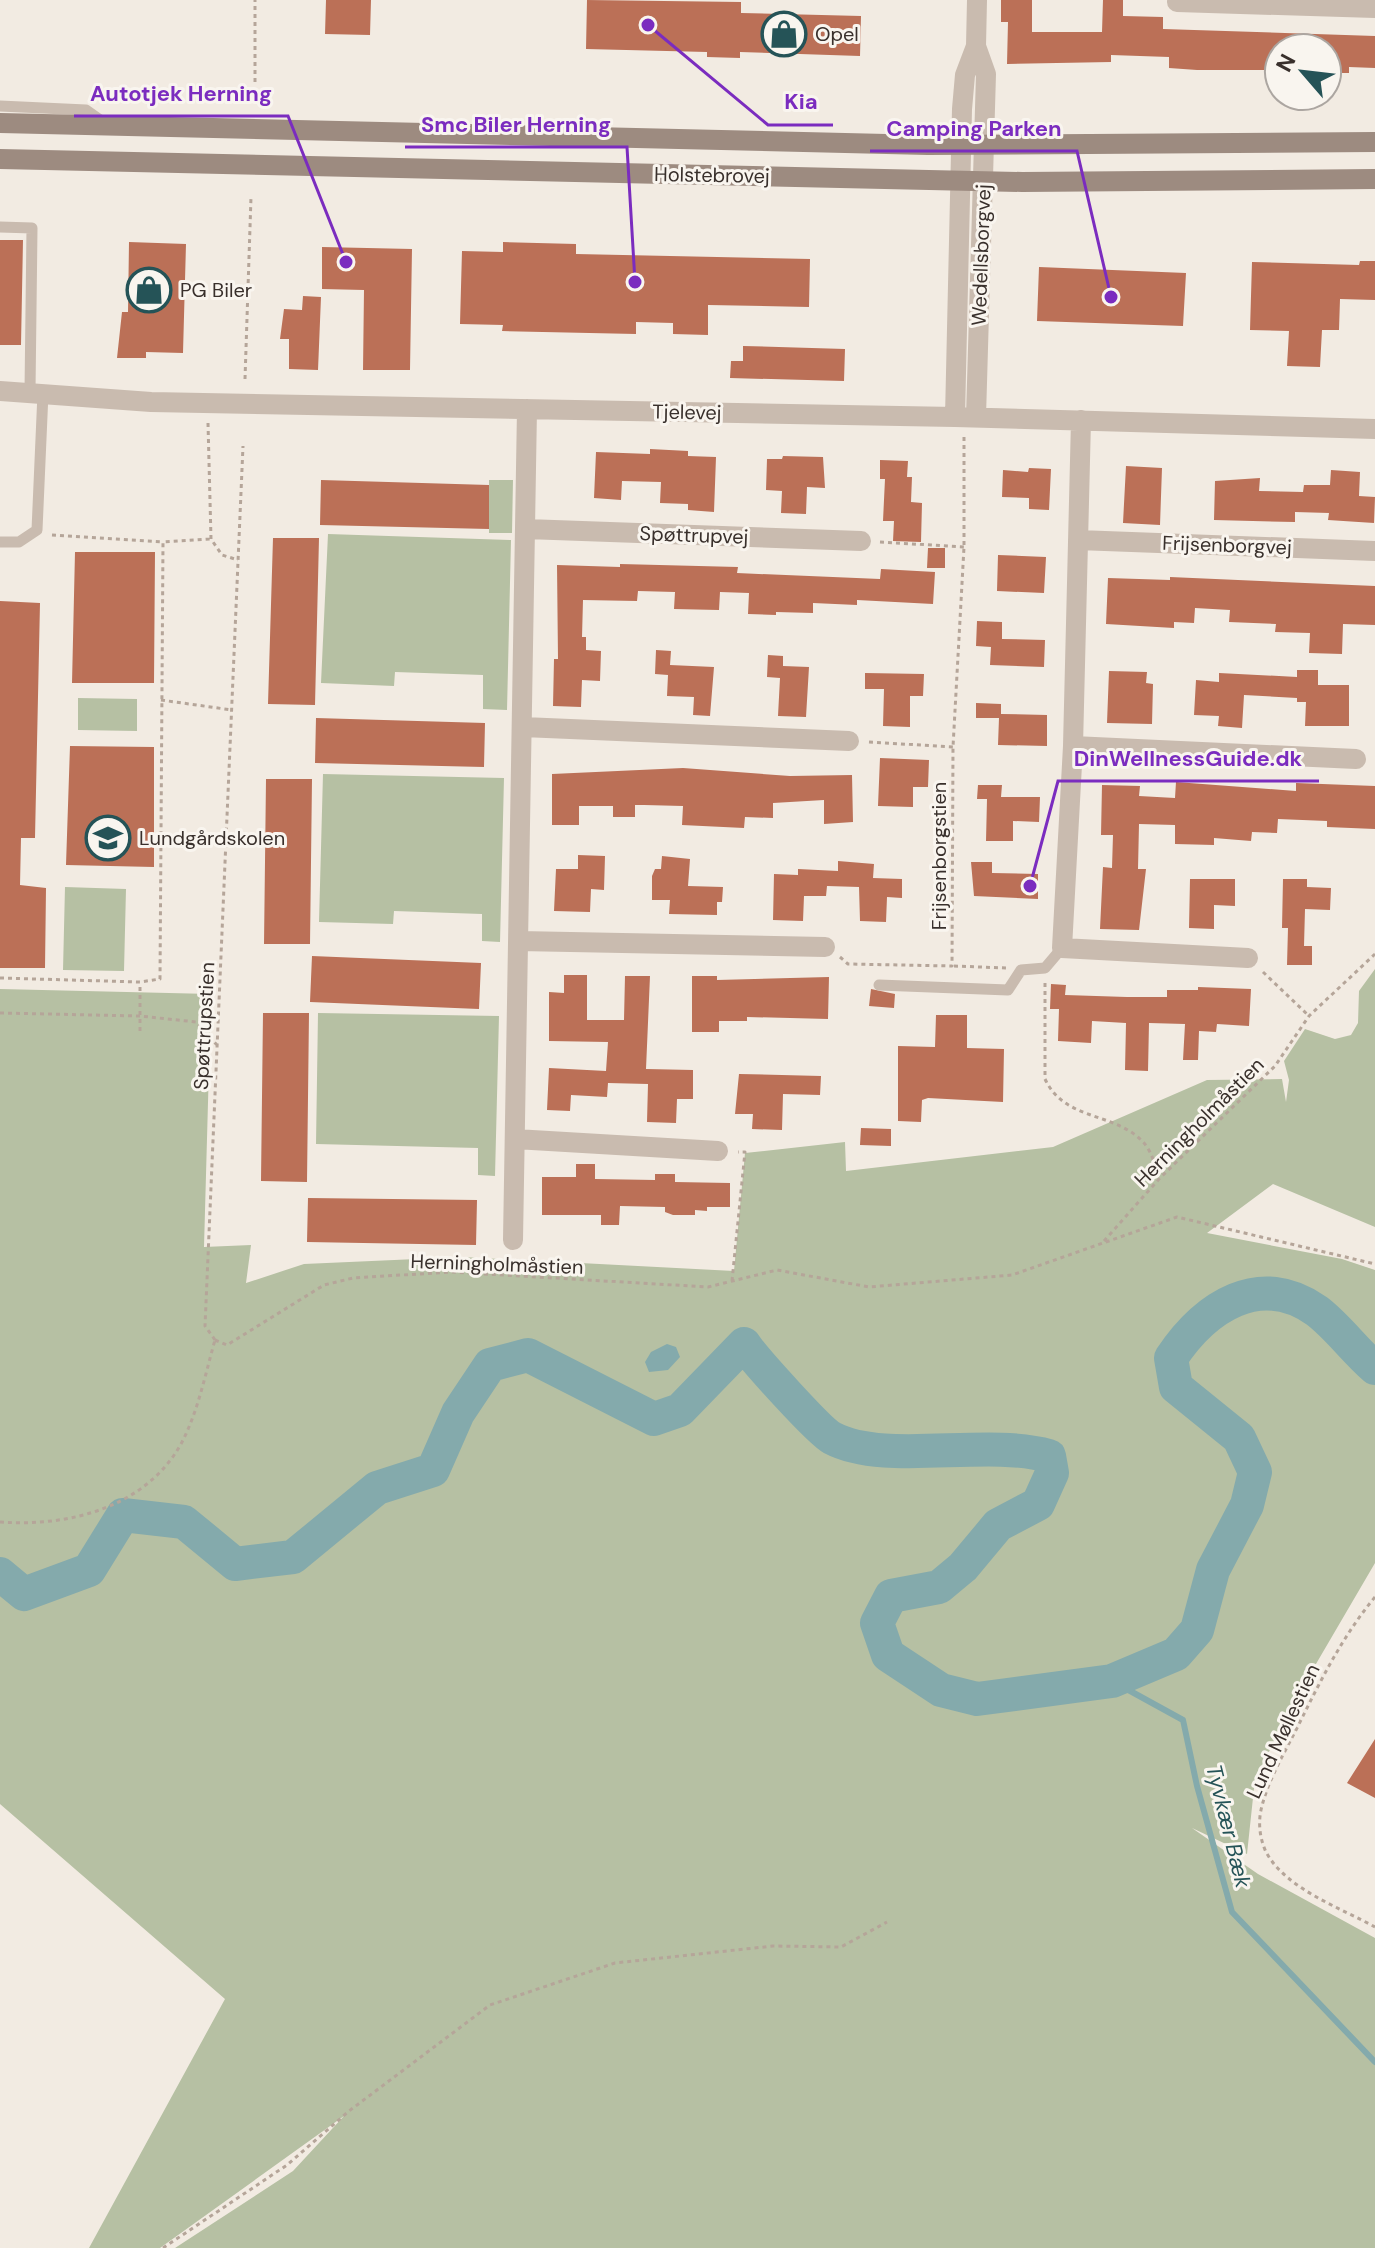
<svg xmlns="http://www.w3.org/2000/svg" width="1375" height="2248" font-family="'DM Sans',sans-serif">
<rect width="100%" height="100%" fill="#f2ebe2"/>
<!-- green -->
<path fill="#b6c0a3" d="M489,480H513L512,533H489Z
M328,534L511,540L507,710L483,709V675L395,672L394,686L321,683Z
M78,698L137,699V731L78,730Z
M323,774L504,778L500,942L482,941V914L394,911L393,924L319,922Z
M65,887L126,889L124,971L63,970Z
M1375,969V1227L1273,1184L1207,1233L1342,1259L1375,1270V1563L1299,1693L1255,1779L1247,1854L1192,1828L1258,1874L1375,1938V2248H175L293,2171L344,2116L160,2248H89L225,1999L0,1804V989L211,994L204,1247L251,1245L246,1283L304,1264L462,1257L734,1271L745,1153L845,1142L846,1171L1053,1147L1207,1080L1282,1079L1286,1102L1289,1080L1284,1061L1305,1029L1335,1039L1351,1035L1358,1023L1359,991Z
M318,1013L499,1016L495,1176L478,1175V1148L316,1144Z"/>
<!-- water -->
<path fill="#84aaac" d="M667,1344L676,1347L680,1357L668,1370L649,1372L645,1362L651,1352Z"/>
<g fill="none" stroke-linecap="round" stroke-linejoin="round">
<!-- stream -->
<path stroke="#84aaac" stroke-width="6" d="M1112,1681L1183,1720L1197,1786L1232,1912L1375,2062"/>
<!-- river -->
<path stroke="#84aaac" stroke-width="34" d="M0,1574L24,1594L89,1570L123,1515L184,1522L235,1564L293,1557L377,1488L433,1470L458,1413L490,1365L528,1355L654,1419L680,1410L744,1344C754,1359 819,1431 832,1438C885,1466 985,1438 1049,1456L1052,1473L1038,1504L998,1525L963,1567L939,1587L891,1596L877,1623L888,1655L941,1690L977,1699L1112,1681L1176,1654L1197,1630L1213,1570L1247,1505L1255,1472L1239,1438L1176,1387L1171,1358C1205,1307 1260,1270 1317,1311C1338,1327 1355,1351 1375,1368"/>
</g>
<!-- building -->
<path fill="#bb7057" d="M326,0H371L370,35L325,34Z
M587,0L741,2V13L861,16L860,56L740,52V58L707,57V52L586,49Z
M1001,0H1032V32H1102L1103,0H1123V16L1163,17V29L1375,36V68L1349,67V73H1327V48H1279V70H1197L1169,68V57L1111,55V62L1007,64L1008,22H1001Z
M0,240H23L21,345H0Z
M129,242L186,244L183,353L146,352V358H117L122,312H128Z
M503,242L576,244V254L810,259L809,307L708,305V335L673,334V323L636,322V334L502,331L503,325L460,324L462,251L503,252Z
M322,247L412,249L410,370H363L364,290L322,289Z
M1360,261H1375V300L1340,299L1339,330H1322L1320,367L1287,366L1289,331L1250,330L1252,262L1359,265Z
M1039,267L1186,273L1183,326L1037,321Z
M303,296L321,297L318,370L289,369V339H280L284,309L302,310Z
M743,346L845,349L844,381L730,378L731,361H743Z
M650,449L688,451V456L716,457L714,512L688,510V504L660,503L661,482L622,481L621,500L594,498L596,452L650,454Z
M783,456L823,457L825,488L807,487L806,514L781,513L782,491L766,490L767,459H782Z
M880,460L908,461L907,477H912L911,502L922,503L921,542L893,541L894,521H883L885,479H880Z
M1126,466L1162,468L1160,525L1123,523Z
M1029,468L1051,469L1049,510L1029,509V498L1002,497L1003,470L1028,472Z
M1331,470L1360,472L1359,496L1375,497L1374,523L1328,520L1329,513L1295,512V522L1214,520L1215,481L1260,478L1259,491L1303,492L1304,485H1330Z
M321,480L489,485V529L320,525Z
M273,538H319L315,705L268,704Z
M928,548H945V568H927Z
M75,552H155L154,683H72Z
M998,555L1046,557L1044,593L997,591Z
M620,564L738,567L737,573L880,579L881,569L935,572L933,604L857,600V605L813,603V613L776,612V615L748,614L749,593L720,592L719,610L674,609L675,592L638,591L637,601L583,600L582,637H586V650L601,651L600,681L582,680L581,707L553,706L554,659H558L557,565L620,567Z
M1170,577L1375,586V625L1343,624L1342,654L1309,653L1310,633L1275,632L1276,624L1229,622L1230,610L1195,608L1194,623L1174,622V628L1106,624L1108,578L1170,580Z
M0,601L40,603L35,838H21L20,885L46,888L45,968H0Z
M977,621L1002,622V639L1045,640L1044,667L990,665L991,647L976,646Z
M656,650L671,651L670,665L714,667L710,716L693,715L694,697L667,696L668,675L655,674Z
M768,655L783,656V666L809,667L806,717L778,716L780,678L767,677Z
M1297,670H1318V685H1349V726H1305L1306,702H1297V698L1244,695L1242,728L1218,726L1219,716L1194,715L1196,680L1219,682V673L1297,677Z
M1109,671L1147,672L1146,683L1153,684L1152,724L1107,723Z
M865,673L924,674L923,696H910V727L883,726L884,689H865Z
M976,703L1001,704V714L1047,715V746L998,745L999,718H976Z
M316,718L485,723L484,767L315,763Z
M70,746L154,747V867L66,865Z
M880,758L929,760L928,787H913V807L878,806Z
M683,768L790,776L852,775L853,822L824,824V800L773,803V818L745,817L744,828L682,825L683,806L644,805H635V817H613V806H579V825H552V774Z
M266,779H312L310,944H264Z
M1176,782L1296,791V783L1375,786V829L1327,827V821L1278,819L1277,833L1252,832L1251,841L1214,838V845L1175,844V825L1139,824L1138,869H1146L1139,930L1100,929L1103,867L1112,868L1113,835H1101L1102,785L1140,786L1139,796L1175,798Z
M978,785H1002L1001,797H1040L1039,822L1013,821V841H986L987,799H977Z
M578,855L605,856L604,890L591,889L590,912L554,911L556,869H578Z
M662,856L690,859L688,886L723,887L722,902H717V915L669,914L670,900H652V876L655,869H661Z
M838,861L874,864L873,878L902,879V898L887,897L886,922L860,921L859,887L827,886L826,896H804L803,921L773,920L774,874L798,875V869L838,871Z
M971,862H992V873L1038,874V899L974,896Z
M1190,879H1235V906L1214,905V929L1189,928Z
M1283,879H1307V887L1331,888L1330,910L1305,909L1304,946H1312V965H1287L1288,928H1282Z
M312,956L481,963L479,1009L310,1002Z
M564,975H587V1020H624L625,976H650L646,1069L693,1070V1099H677L676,1123L647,1122L648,1084L608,1083L607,1097L571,1095L570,1111L547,1110L549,1068L606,1071L608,1042L549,1041V992L564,993Z
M692,976H717V980L829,977L828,1019L747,1017V1021H719V1032H692Z
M1051,984L1066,985L1065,995L1127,997H1167V990H1198V987L1251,989L1249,1026L1217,1024L1216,1032L1199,1031L1198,1060H1183L1185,1024L1149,1023L1148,1071L1125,1070L1126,1023L1092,1021L1091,1043L1058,1041L1059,1009H1050Z
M871,989L895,994L894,1008L869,1006Z
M263,1013H309L307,1182L261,1181Z
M936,1015H967V1048L1004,1049L1003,1102L928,1098L922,1100L921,1122L898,1121V1046L935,1047Z
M739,1074L821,1076L820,1095L783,1094L782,1130L752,1129L753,1114H735Z
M861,1128L891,1129V1146L860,1145Z
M576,1164H595V1179L655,1180V1174H675V1182L730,1183V1207H707V1211L695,1210V1215H673L665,1212V1207L620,1206L619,1225H601V1215H542V1177H576Z
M308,1198L477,1200L476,1245L307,1242Z
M1375,1739V1798L1347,1783Z"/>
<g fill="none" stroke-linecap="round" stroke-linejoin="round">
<!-- path -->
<path stroke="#b5a599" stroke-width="3" stroke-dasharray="4 4" stroke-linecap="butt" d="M255,82V0
M245,379L251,197
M208,423L211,539L222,555L238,560
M52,535L163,542
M880,542L964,547
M161,700L232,710
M869,742L953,747
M840,957L848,964L952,966L953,747L964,547V437
M954,966L1006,968
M1263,972L1309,1016
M0,978L140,982L160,979L163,542L211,539
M1045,983V1079C1065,1122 1115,1111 1144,1143C1152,1152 1156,1168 1159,1179
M0,1013L140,1016L196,1022L217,1045
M140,1031V983
M1104,1241L1159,1179L1275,1066L1309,1016L1375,954
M516,1275L518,1259
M732,1281L745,1152H738
M215,1340L227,1345L324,1285L353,1278L451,1272L708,1287L777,1270L869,1287L1012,1275L1177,1217L1375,1264
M215,1340L205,1326L243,446
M0,1522C68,1527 145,1508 181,1444C198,1412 205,1375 215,1340
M1375,1597C1341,1638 1319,1684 1295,1732C1282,1757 1267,1783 1261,1810C1258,1824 1260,1839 1266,1852C1286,1889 1339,1907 1375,1927
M163,2248L287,2165L349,2111L490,2005L615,1963L773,1946L841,1947L887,1922"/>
<!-- lane -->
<path stroke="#c9bbaf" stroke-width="11" d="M0,106L86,110L103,122
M0,227L32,228L30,391
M0,542H19L37,530L43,393
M879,985L1008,990L1021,970L1045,968L1062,948"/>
<!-- street -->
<path stroke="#c9bbaf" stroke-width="20" d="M1177,2L1375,8
M976,46L986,74L976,417
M0,391L151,402L955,417L1375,429
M955,417L962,109L965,75L976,46L977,0
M1081,420L1073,746L1062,948L1248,958
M526,529L861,541
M1078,540L1375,551
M523,727L849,741
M1073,746L1356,759
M519,941L825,947
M515,1139L718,1151
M513,1240L527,409"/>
<!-- secondary -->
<path stroke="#9d8b80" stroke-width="20" d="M0,123L928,145L1375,142
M0,159L1022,182L1375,179"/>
</g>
<!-- icons -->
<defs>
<g id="shop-ring" transform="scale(2.3)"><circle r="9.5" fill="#f9f5ef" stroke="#255357" stroke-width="1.5"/><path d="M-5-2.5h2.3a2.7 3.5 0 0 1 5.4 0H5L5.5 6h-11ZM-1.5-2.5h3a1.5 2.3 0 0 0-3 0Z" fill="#255357"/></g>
<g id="school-ring" transform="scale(2.3)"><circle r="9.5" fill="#f9f5ef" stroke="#255357" stroke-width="1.5"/><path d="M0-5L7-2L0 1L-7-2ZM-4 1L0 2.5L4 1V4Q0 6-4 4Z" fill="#255357"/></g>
</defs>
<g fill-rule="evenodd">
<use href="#shop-ring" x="784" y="34"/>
<use href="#shop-ring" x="149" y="290"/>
<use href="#school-ring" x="108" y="838"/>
</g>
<g text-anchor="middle" stroke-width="6" stroke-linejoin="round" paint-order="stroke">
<!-- poi labels -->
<g font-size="20" fill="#39302c" stroke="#f9f5ef" text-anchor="start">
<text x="815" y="41">Opel</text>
<text x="180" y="297">PG Biler</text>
<text x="139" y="845">Lundgårdskolen</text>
</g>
<!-- street labels -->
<g font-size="20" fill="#39302c" stroke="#f9f5ef">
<text transform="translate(712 175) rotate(1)" y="7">Holstebrovej</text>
<text transform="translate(981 255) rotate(-88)" y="7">Wedellsborgvej</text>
<text transform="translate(687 412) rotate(1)" y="7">Tjelevej</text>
<text transform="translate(694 535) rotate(2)" y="7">Spøttrupvej</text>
<text transform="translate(1227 545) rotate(2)" y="7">Frijsenborgvej</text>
<text transform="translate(939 856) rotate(-90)" y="7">Frijsenborgstien</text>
<text transform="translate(204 1026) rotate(-87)" y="7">Spøttrupstien</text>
<text transform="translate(1199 1122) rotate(-45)" y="7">Herningholmåstien</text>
<text transform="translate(497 1264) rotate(2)" y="7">Herningholmåstien</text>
<text transform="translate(1283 1731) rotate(-65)" y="7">Lund Møllestien</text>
</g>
<!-- water labels -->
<g font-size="22" font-style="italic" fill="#255357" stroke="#f9f5ef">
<text transform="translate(1229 1826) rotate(76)" y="8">Tyvkær Bæk</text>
</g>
</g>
<!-- callouts -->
<path fill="none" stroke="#7b2cbf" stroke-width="3" d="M346 262L288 116H74M648 25L768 125H833M635 282L627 147H405M1111 297L1077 151H870M1030 886L1058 781H1319"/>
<g fill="#7b2cbf" stroke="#f9f5ef" stroke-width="3">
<circle cx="346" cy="262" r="8"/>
<circle cx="648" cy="25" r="8"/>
<circle cx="635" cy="282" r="8"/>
<circle cx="1111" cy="297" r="8"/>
<circle cx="1030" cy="886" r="8"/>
</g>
<g font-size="22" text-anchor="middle" font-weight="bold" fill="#7b2cbf" stroke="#f9f5ef" stroke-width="6" stroke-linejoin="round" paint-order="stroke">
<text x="181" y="101">Autotjek Herning</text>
<text x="801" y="109">Kia</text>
<text x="516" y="132">Smc Biler Herning</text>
<text x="974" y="136">Camping Parken</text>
<text x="1188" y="766">DinWellnessGuide.dk</text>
</g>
<!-- north arrow -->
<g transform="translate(1303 72) rotate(298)"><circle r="38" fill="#f9f5ef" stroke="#aca6a1" stroke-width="2"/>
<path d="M0-6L14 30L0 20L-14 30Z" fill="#255357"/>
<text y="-12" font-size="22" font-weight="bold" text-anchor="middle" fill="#39302c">N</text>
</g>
</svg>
